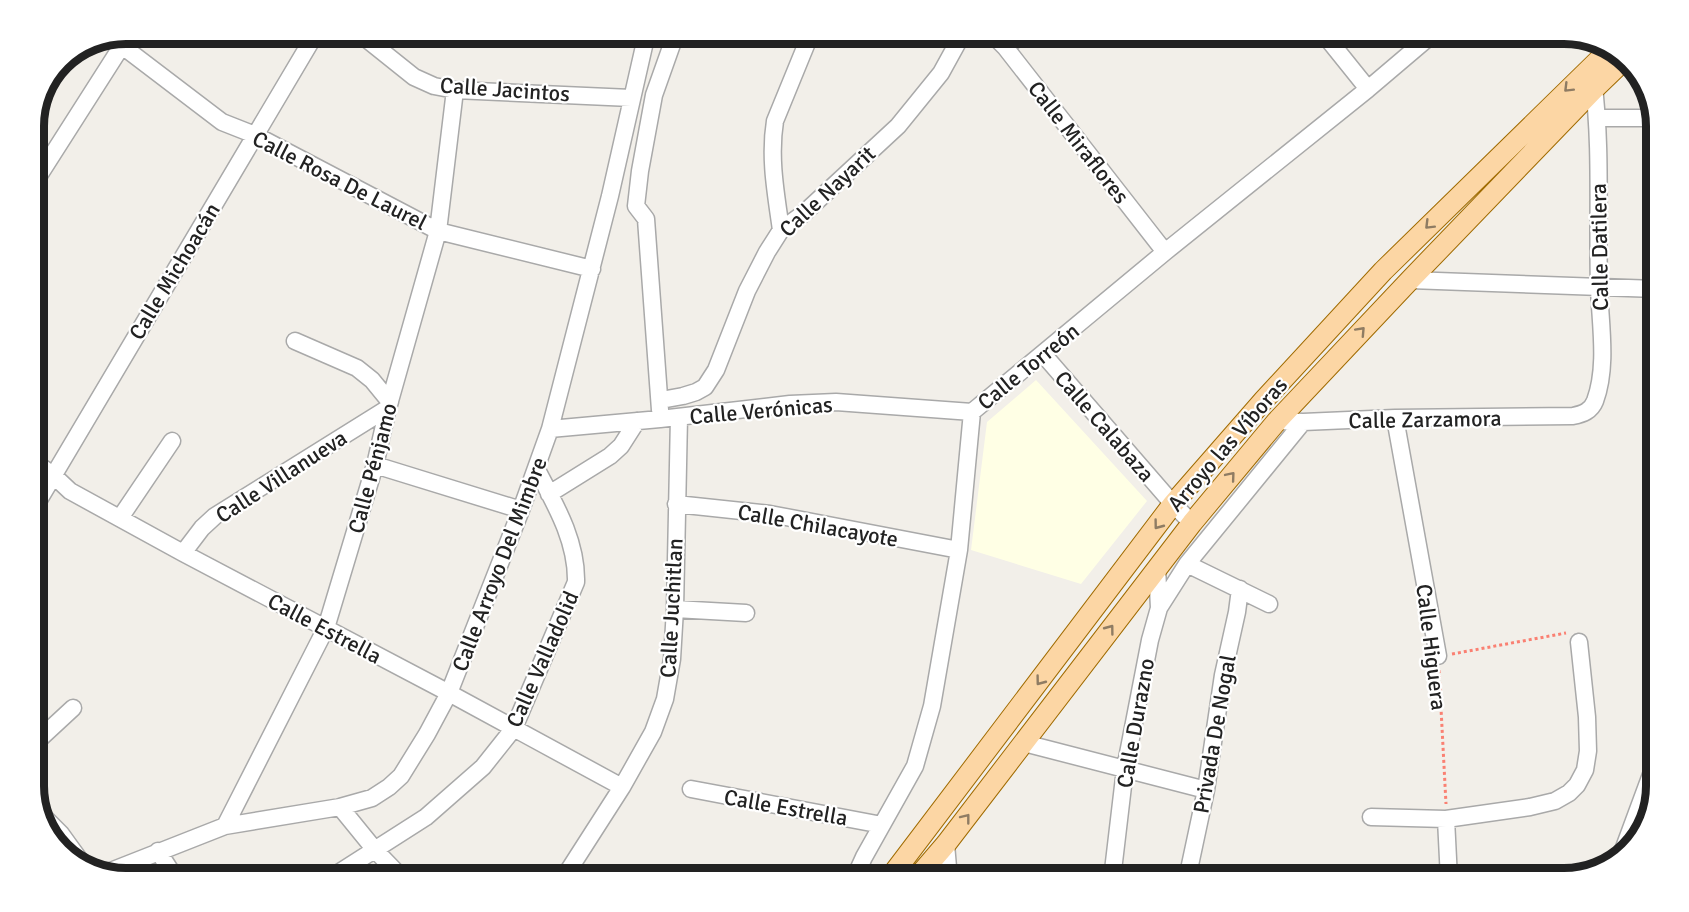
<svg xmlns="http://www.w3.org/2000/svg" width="1689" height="912" font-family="Signika,sans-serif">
<rect width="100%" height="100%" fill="#f2efe9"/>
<!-- education -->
<path fill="#ffffe5" d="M1036,380L1147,501L1081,584L971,550L987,422Z"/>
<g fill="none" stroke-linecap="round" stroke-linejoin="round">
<!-- minor casing -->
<g stroke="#a9a9a9" stroke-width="19">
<path id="minor" d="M359,33L414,77L434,86L455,90L631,98
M991,33L1005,47L1165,252
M1323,33L1368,89
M113,39L222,122L255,135L438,231L592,269
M1005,47L1024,33
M1597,118H1655
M33,185L130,33
M781,230C776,194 769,158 775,121L811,33
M1410,280L1656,289
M295,341L357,368L372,380L390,402
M1043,354L1173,504L1192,523
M661,400L683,396L696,392L705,387L716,370L747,291L767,252L781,230L803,214L898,126L941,73L963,33
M660,410L646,219L636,206L640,171L654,95L676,33
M1395,418L1438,656
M1277,421L1303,422L1395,418L1573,416C1583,414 1591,411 1595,401C1608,366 1600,323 1599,287C1597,218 1602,148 1593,79
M550,429L660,419L790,404L836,402L972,412
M33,461L53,475L70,491L183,553L449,693L622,787
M375,465L521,510
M549,494L610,456L621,446L637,421
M676,504L770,514L959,550
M33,510L316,33
M120,518L172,441
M183,553L202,528L215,516L388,408
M1187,564L1269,604
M1159,608L1187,564L1303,422
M675,609L746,613
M1024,743L1206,790
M33,745L73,708
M691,789L882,825
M340,807L375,850L403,879
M41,814L61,834L87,870
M1371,817L1446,819L1530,807L1555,801L1569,793L1577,785L1585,770L1588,751L1587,717L1579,642
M1446,819L1449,879
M225,826L326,628L375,465L388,408L438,231L455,90
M946,844L949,879
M158,851L176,879
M1622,853L1656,761
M103,874L225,826L340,807L372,798L389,787L401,776L427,734L449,693L521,510L550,429L610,196L647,33
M329,879L426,817L483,767L514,728L576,582C577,541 555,504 536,468
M563,879L622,787L653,732L665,699L672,659L675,609L679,417
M854,879L864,857L915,766L932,706L959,550L972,412L1165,252L1368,89L1434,33
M1112,879L1125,769L1150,640L1159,608L1157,567
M1187,879L1206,790L1223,675L1237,612L1240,589"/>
</g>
<!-- major casing -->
<g stroke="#a06b00" stroke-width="22">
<path id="major" d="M889,879L1173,504L1263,401L1383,271L1611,48
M916,879L946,844L1192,523L1277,421L1410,280L1595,88L1624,60"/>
</g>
<!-- path -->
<path stroke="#fa8072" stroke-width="3" stroke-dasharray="3 3" stroke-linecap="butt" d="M1452,654L1566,633
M1439,670L1446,804"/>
<!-- minor -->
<use href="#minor" stroke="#fff" stroke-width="16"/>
<!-- major -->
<use href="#major" stroke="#fcd6a4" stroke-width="20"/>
</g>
<!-- one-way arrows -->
<defs><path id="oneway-chevron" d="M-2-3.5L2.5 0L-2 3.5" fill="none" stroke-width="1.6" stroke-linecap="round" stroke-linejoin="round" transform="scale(1.5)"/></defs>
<g stroke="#8f7c63">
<use href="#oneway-chevron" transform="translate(1568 88) rotate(135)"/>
<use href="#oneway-chevron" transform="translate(1429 225) rotate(135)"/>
<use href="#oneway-chevron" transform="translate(1361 331) rotate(-47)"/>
<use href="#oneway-chevron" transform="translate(1231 476) rotate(-50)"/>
<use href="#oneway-chevron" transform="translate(1158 525) rotate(127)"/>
<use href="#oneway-chevron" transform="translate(1110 629) rotate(-53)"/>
<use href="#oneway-chevron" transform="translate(1040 681) rotate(127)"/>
<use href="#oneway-chevron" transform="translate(966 818) rotate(-52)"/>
</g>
<g text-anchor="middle" stroke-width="4.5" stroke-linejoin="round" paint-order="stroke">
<!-- street labels -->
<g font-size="22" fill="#222" stroke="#fff">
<text transform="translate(505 89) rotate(4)" y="8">Calle Jacintos</text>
<text transform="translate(1079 142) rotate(52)" y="8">Calle Miraflores</text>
<text transform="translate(340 180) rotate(27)" y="8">Calle Rosa De Laurel</text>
<text transform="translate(827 191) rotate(-43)" y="8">Calle Nayarit</text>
<text transform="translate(1599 247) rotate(-91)" y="8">Calle Datilera</text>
<text transform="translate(174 271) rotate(-59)" y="8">Calle Michoacán</text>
<text transform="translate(1028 366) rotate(-39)" y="8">Calle Torreón</text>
<text transform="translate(761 410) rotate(-5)" y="8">Calle Verónicas</text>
<text transform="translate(1425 419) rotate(-1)" y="8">Calle Zarzamora</text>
<text transform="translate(1105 426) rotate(49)" y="8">Calle Calabaza</text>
<text transform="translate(1227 444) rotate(-49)" y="8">Arroyo las Víboras</text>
<text transform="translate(372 468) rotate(-75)" y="8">Calle Pénjamo</text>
<text transform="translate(281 476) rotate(-33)" y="8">Calle Villanueva</text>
<text transform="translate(818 525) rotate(10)" y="8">Calle Chilacayote</text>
<text transform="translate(499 564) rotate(-69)" y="8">Calle Arroyo Del Mimbre</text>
<text transform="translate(671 608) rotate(-87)" y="8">Calle Juchitlan</text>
<text transform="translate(325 628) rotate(28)" y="8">Calle Estrella</text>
<text transform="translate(1432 647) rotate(83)" y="8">Calle Higuera</text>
<text transform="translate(542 659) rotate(-66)" y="8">Calle Valladolid</text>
<text transform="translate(1135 723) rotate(-80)" y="8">Calle Durazno</text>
<text transform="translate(1214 734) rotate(-80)" y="8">Privada De Nogal</text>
<text transform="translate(786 807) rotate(10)" y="8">Calle Estrella</text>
</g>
</g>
<!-- crop -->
<path d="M0 0H1689V912H0ZM126 44H1564A82 82 0 0 1 1646 126V786A82 82 0 0 1 1564 868H126A82 82 0 0 1 44 786V126A82 82 0 0 1 126 44Z" fill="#fff" fill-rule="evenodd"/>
<path fill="none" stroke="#222" stroke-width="8" d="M126 44H1564A82 82 0 0 1 1646 126V786A82 82 0 0 1 1564 868H126A82 82 0 0 1 44 786V126A82 82 0 0 1 126 44Z"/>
</svg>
